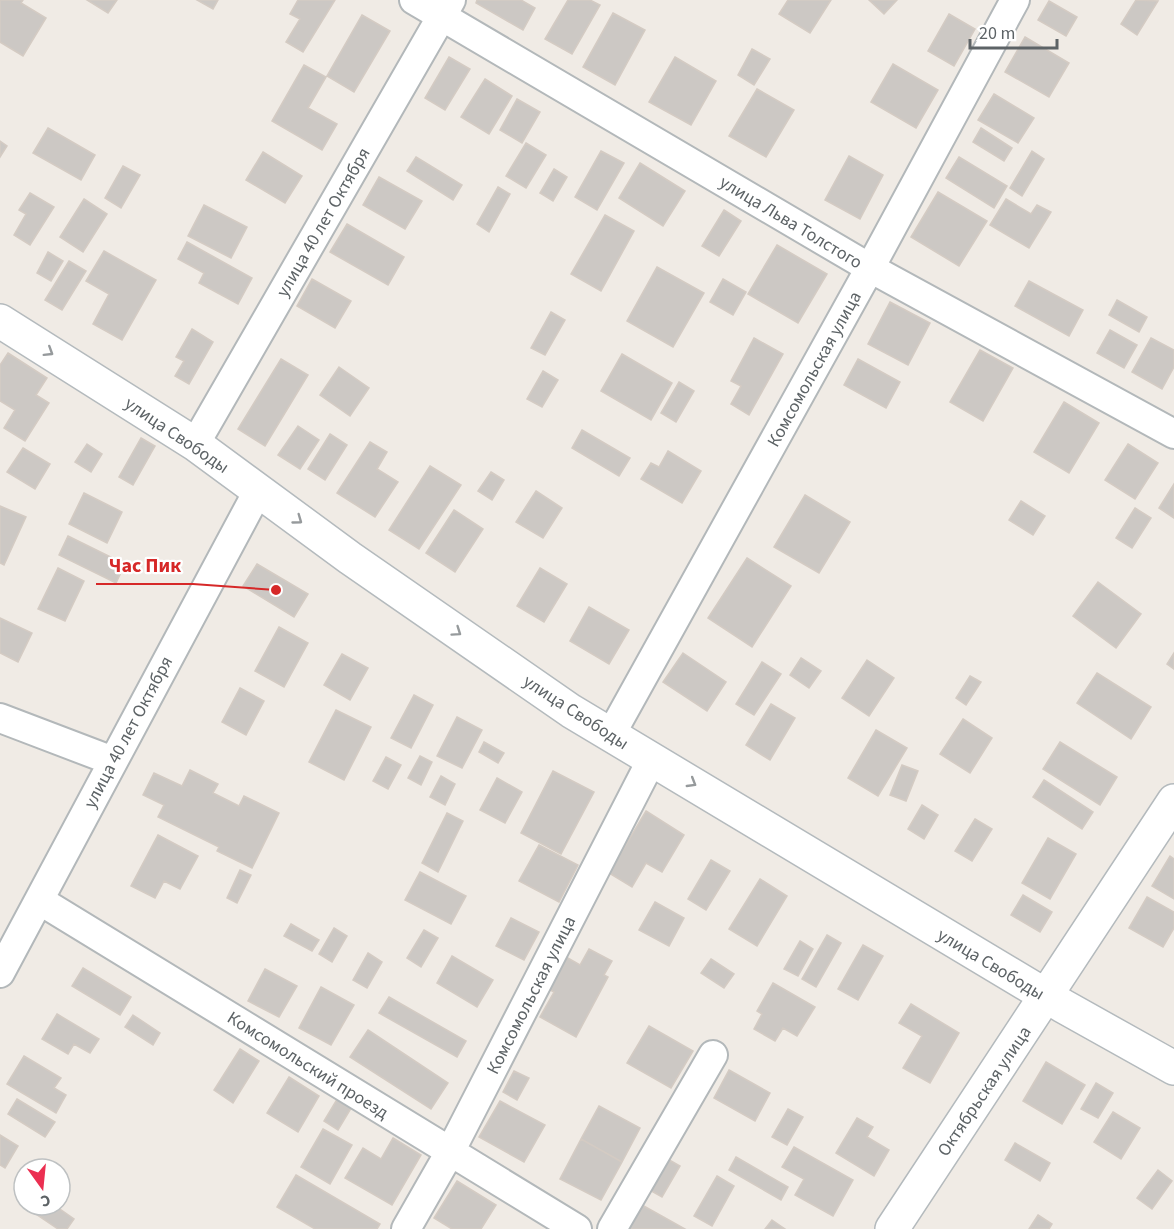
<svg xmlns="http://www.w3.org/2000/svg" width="1174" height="1229" font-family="'Source Sans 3',sans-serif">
<rect width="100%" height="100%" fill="#f0ebe5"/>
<!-- building -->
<path fill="#ccc8c4" stroke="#d4cbc3" stroke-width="1.5" d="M0,0H23L21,3L46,18L23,56L0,42Z
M87,0H117L108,13Z
M197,0H218L213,9Z
M298,0H335L303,52L286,42L300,19L290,14Z
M477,0H521L535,8L523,30L476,3Z
M568,0H590L600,5L572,54L545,39Z
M788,0H831L810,33L779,14Z
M869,0H897L884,14Z
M1136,0L1158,1L1137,35L1121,24Z
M1049,1L1077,17L1066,36L1038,20Z
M613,13L645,30L615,85L583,67Z
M949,14L975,29L954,66L928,51Z
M362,15L390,31L354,92L327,76Z
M1025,37L1069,63L1049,97L1005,72Z
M752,49L770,59L754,85L738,75Z
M449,57L470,69L445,110L425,98Z
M675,57L716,81L691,125L649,102Z
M893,64L938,90L916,128L871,102Z
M304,65L326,77L308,108L337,124L322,150L272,121Z
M485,79L512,96L489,134L461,117Z
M757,89L794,110L766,157L729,136Z
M994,94L1034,118L1018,143L978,120Z
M517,99L540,112L522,143L500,130Z
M48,128L95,155L81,180L33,153Z
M981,128L1012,148L1004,161L973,142Z
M0,141L7,146L0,157Z
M526,143L546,155L526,188L506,176Z
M601,151L624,163L597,210L575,197Z
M1032,151L1044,159L1022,196L1010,188Z
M263,152L302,176L285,203L246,180Z
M849,156L883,175L860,219L825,200Z
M416,157L462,185L453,200L407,171Z
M959,157L1007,186L994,208L946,178Z
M640,163L685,191L663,226L619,198Z
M123,166L140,175L121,208L105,198Z
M554,169L567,177L553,201L540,193Z
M379,177L422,201L405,229L363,205Z
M498,187L510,194L489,232L477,224Z
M938,192L987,221L959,266L911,237Z
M30,193L54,207L30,245L14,235L26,214L19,210Z
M84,199L107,214L83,252L60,237Z
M1006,199L1031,214L1037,205L1051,212L1029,248L990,225Z
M204,205L247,227L231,258L188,236Z
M724,210L741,221L719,256L702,246Z
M605,215L634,231L601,291L571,274Z
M347,224L404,257L388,285L330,252Z
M187,242L252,278L238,304L199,283L204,273L178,259Z
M777,245L827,274L798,323L748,294Z
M104,251L156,280L122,340L93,324L109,294L86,281Z
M48,252L63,261L51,281L37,273Z
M69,261L86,271L62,310L45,300Z
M657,267L704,293L673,347L627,321Z
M312,279L351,301L335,328L297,306Z
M723,279L746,292L733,315L710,302Z
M1029,281L1083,310L1069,336L1015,306Z
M1117,300L1147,317L1139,332L1109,315Z
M890,302L930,323L908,365L868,344Z
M551,312L565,320L545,355L531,348Z
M192,329L213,342L189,384L175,376L184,361L176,357Z
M1110,330L1137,345L1124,368L1097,353Z
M754,338L783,354L749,415L731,404L741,386L731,381Z
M1151,338L1174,350V367L1162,389L1132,372Z
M980,350L1013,368L983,421L950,402Z
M8,353L47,378L36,395L49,403L25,441L4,428L15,410L0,401V365Z
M622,354L672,383L651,420L601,391Z
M281,359L308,375L265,446L238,429Z
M858,359L900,382L886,408L844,385Z
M339,367L369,388L350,416L320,395Z
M543,371L558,380L542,407L527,399Z
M679,382L694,391L676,422L661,413Z
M1064,402L1099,423L1069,473L1034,452Z
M298,426L319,440L300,469L278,455Z
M582,430L630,458L619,476L572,448Z
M330,434L347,445L325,480L308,469Z
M141,438L155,446L133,485L119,477Z
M370,442L387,452L377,469L398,482L375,517L337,493Z
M87,444L102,454L91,472L75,462Z
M1128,444L1158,463L1135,499L1105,480Z
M23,448L50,464L35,489L7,472Z
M668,451L701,471L682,503L641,479L651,463L659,467Z
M430,466L461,485L419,549L389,530Z
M491,472L504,480L492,500L478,491Z
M1174,484V518L1159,508Z
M536,491L562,508L543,538L516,522Z
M84,493L122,512L107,543L69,524Z
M805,495L850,522L819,573L774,547Z
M1021,501L1045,516L1033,535L1009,520Z
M0,506L26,517L4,565L0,563Z
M1135,508L1151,518L1132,548L1116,538Z
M454,510L483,529L455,572L426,553Z
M68,536L125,564L116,583L59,555Z
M747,558L791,586L752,647L708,618Z
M257,564L308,594L294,617L243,586Z
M58,568L84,581L65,621L38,609Z
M540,568L567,584L544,622L517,606Z
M1098,582L1141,614L1116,648L1073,616Z
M589,607L629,630L609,664L570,641Z
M0,618L32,633L18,662L0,653Z
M279,627L308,643L284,687L255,671Z
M683,653L726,682L707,711L663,682Z
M1174,653V669L1167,664Z
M342,654L368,668L350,700L324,685Z
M801,658L821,671L809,688L790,675Z
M867,660L894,678L869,716L842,698Z
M762,662L781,674L754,715L736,704Z
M1097,673L1151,707L1131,739L1077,703Z
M970,676L981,682L966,705L956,698Z
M240,688L264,701L246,735L222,722Z
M414,695L433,705L411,748L391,738Z
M771,704L795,718L770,760L746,745Z
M336,710L371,727L344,780L309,762Z
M457,717L482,730L462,768L437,756Z
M963,719L992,738L970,773L940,754Z
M876,730L907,748L878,796L848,778Z
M484,742L504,753L498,763L479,752Z
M1060,742L1117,777L1100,805L1043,769Z
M420,756L432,762L421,785L408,778Z
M386,757L401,765L388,789L373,781Z
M902,765L918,771L906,801L890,795Z
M190,770L218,784L213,793L239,806L244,796L279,813L252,868L217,851L219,847L158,817L164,805L143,795L154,773L182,786Z
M553,771L594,792L561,854L521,833Z
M441,776L455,784L445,805L430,797Z
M497,778L522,792L505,823L480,810Z
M1044,780L1093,812L1082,829L1033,797Z
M922,805L938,815L924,839L908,829Z
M646,811L684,835L662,872L646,863L632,887L609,873Z
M447,813L463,821L438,872L422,863Z
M975,819L992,829L972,861L955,851Z
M158,835L198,856L180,889L164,881L155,898L131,886Z
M1048,838L1076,854L1050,899L1022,883Z
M539,845L578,865L559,902L519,881Z
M1170,856L1174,859V899L1152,886Z
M711,860L730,871L706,910L688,899Z
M240,870L251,875L237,903L227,898Z
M420,872L466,896L451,924L405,900Z
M760,879L787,896L757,946L729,929Z
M1023,895L1052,912L1040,932L1011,915Z
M1147,897L1174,912V928L1163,947L1129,928Z
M655,902L684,918L669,946L639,930Z
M511,918L539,932L524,960L496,946Z
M291,924L319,940L312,951L284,936Z
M334,928L347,936L332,962L319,954Z
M424,930L438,938L421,967L407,958Z
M827,935L841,943L816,987L802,979Z
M800,941L813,949L798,976L784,969Z
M863,945L883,956L858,1000L838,989Z
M589,949L612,961L604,975L608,977L576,1037L540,1017L554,992L543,986L561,954L580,965Z
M368,953L382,962L367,988L353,980Z
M452,956L493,980L477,1007L437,983Z
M711,959L734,974L724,988L701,973Z
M83,968L131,997L120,1015L72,986Z
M265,969L297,986L279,1017L248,1001Z
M773,983L815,1007L797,1036L783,1028L775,1041L754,1029L762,1014L757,1011Z
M321,987L354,1005L331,1045L299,1028Z
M389,997L466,1041L457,1057L379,1013Z
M911,1004L959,1033L930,1083L903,1068L922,1036L899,1023Z
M57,1014L99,1039L90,1053L74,1044L68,1054L42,1039Z
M133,1015L160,1033L153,1045L125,1027Z
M649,1026L693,1051L671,1088L627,1063Z
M368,1030L448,1083L431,1109L350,1057Z
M240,1049L259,1061L233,1103L214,1090Z
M24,1056L61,1078L54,1088L66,1095L56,1113L7,1084Z
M1046,1062L1085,1085L1062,1124L1023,1101Z
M729,1070L770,1093L755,1121L714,1098Z
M514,1071L529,1078L517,1100L503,1092Z
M289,1077L319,1096L298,1132L267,1113Z
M1096,1083L1113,1093L1098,1118L1081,1109Z
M339,1096L353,1105L338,1130L324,1121Z
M17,1099L55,1122L45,1137L8,1114Z
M500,1101L545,1125L524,1162L479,1137Z
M599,1106L640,1128L622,1162L581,1139Z
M788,1109L803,1117L787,1145L772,1137Z
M1113,1112L1140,1128L1121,1159L1094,1142Z
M857,1118L873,1127L867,1137L889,1150L874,1176L836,1153Z
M323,1129L352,1145L330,1184L301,1167Z
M0,1135L18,1146L5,1168L0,1165Z
M393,1138L421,1155L392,1205L345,1178L363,1148L381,1159Z
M581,1139L622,1162L601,1200L560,1179Z
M1015,1143L1050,1163L1040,1181L1005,1160Z
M794,1147L853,1180L833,1216L795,1195L804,1179L782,1167Z
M664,1157L680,1166L662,1197L646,1188Z
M736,1157L788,1187L781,1200L729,1170Z
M1158,1170L1172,1181L1152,1209L1137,1198Z
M296,1175L380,1224L377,1229H315L277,1207Z
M717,1176L734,1186L712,1226L694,1216Z
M457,1181L496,1205L481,1229H452L434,1218Z
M29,1205H54L74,1219L67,1229H58L27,1208Z
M642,1205L685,1229H629Z
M1038,1215L1052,1224L1049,1229H1029Z
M772,1220L785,1229H765Z"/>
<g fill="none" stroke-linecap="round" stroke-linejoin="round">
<!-- street casing -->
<g stroke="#b3b8ba" stroke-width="32">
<path id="street" d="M414,0L870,268L1174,434
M195,444L451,0
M0,718L113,761
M610,736L870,268L1015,0
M39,900L577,1229
M0,973L258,491
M406,1229L450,1152L652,759
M612,1229L713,1055"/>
</g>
<!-- secondary casing -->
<g stroke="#b4babd" stroke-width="36">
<path id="secondary" d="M0,321L195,444L350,558L571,711L1063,1006L1174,1068
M892,1229L1174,801"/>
</g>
<!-- street -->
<use href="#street" stroke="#fff" stroke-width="28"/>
<!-- secondary -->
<use href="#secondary" stroke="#fff" stroke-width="33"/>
</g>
<!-- one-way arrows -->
<defs><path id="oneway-chevron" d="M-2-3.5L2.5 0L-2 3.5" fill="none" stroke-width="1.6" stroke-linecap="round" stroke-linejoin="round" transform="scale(1.5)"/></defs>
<g stroke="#969a9c">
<use href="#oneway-chevron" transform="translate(49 352) rotate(32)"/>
<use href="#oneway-chevron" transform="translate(298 520) rotate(36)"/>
<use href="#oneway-chevron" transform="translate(457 632) rotate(35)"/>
<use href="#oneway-chevron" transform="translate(692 783) rotate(31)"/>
</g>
<g text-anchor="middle" stroke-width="4.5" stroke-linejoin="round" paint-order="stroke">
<!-- street labels -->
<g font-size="18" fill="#5d6366" stroke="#fff">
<text transform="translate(323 222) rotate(-60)" y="6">улица 40 лет Октября</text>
<text transform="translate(791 222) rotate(31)" y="6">улица Льва Толстого</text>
<text transform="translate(814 369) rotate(-61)" y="6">Комсомольская улица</text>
<text transform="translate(177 435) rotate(34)" y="6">улица Свободы</text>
<text transform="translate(576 712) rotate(33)" y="6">улица Свободы</text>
<text transform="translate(128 732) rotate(-62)" y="6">улица 40 лет Октября</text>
<text transform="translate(991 964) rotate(31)" y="6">улица Свободы</text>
<text transform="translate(531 995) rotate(-63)" y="6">Комсомольская улица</text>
<text transform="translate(308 1065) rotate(32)" y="6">Комсомольский проезд</text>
<text transform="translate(984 1091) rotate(-56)" y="6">Октябрьская улица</text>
</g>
</g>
<!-- callouts -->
<path fill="none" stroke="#d62828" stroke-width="2" d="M276 590L193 584H96"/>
<circle fill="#d62828" stroke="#fff" stroke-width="2" cx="276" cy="590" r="6"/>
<g font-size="20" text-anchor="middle" font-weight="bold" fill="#d62828" stroke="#fff" stroke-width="4.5" stroke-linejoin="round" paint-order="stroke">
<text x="145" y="572">Час Пик</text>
</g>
<!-- north arrow -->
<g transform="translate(42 1187) rotate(165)"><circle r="28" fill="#ffffff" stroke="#bec1c2" stroke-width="1.5"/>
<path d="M0-4.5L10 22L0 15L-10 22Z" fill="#eb2f51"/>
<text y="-9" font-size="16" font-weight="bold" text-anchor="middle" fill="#5d6366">С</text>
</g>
<!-- scale -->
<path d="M970 39v9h87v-9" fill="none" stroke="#5d6366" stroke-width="3"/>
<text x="979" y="39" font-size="18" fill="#5d6366" stroke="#ffffff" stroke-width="4.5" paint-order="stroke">20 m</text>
</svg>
